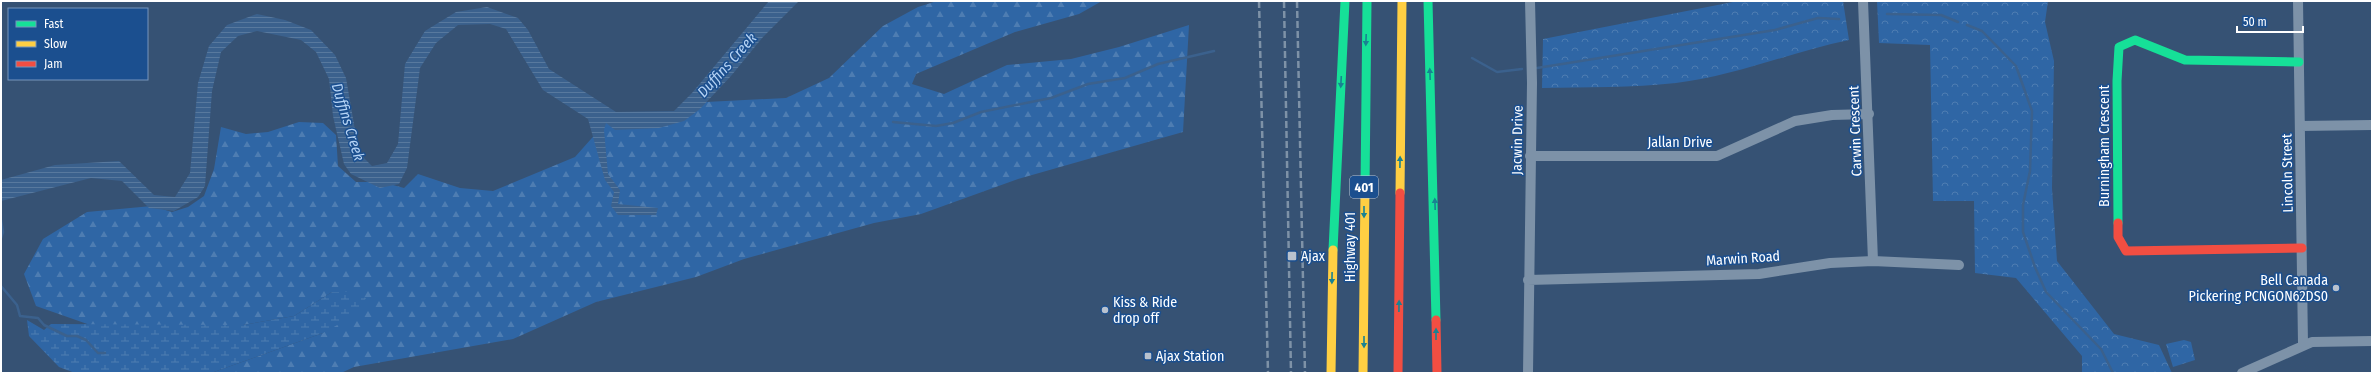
<svg xmlns="http://www.w3.org/2000/svg" width="2373" height="374" font-family="'Fira Sans Condensed',sans-serif">
<defs>
<pattern id="forest-firs" width="22" height="20" patternUnits="userSpaceOnUse"><rect width="22" height="20" fill="#2f66a5"/><path d="M5 1l3.5 6h-7zM16 11l3.5 6h-7z" fill="#4e7db2"/></pattern>
<pattern id="wetland-marsh" width="20" height="14" patternUnits="userSpaceOnUse"><rect width="20" height="14" fill="#2f66a5"/><path d="M1 5h8M5 5V1M11 12h8M15 12V8" fill="none" stroke="#4e7db2"/></pattern>
<pattern id="park-crowns" width="20" height="18" patternUnits="userSpaceOnUse"><rect width="20" height="18" fill="#2f66a5"/><path d="M2 6a3 3 0 1 1 6 0M12 15a3 3 0 1 1 6 0" fill="none" stroke="#4e7db2"/></pattern>
<pattern id="water-rules" width="6" height="5" patternUnits="userSpaceOnUse"><rect width="6" height="5" fill="#3b618d"/><path d="M0 2.5h6" fill="none" stroke="#58799e"/></pattern>
</defs>
<rect width="100%" height="100%" fill="#365274"/>
<!-- forest -->
<path fill="url(#forest-firs)" d="M937,1H1102L1079,14L1015,32L916,74L912,84L944,94L1007,65L1071,59L1119,47L1189,25L1183,132L1018,179L921,214L874,223L744,259L696,277L596,302L513,339L354,367L341,373H211L323,333L332,292L294,316L243,325L93,326L36,306L24,274L43,239L87,212L152,206L172,212L188,207L204,196L214,169L221,127L246,134L268,132L299,122L323,123L336,135L338,166L356,182H382L404,188L418,174L460,188L493,191L575,157L607,121L693,114L706,102L786,98L829,78L883,26L918,7Z"/>
<!-- wetland -->
<path fill="url(#wetland-marsh)" d="M332,292H348L366,298L357,314L323,333L211,373H75L59,367L29,336L27,320L44,330L51,324L243,325L294,316Z"/>
<!-- park -->
<path fill="url(#park-crowns)" d="M1738,1H1843L1849,40C1791,52 1735,76 1676,83C1632,88 1586,87 1542,88L1543,39Z
M1877,1H2048L2045,22L2054,61L2052,188L2057,261L2114,334L2159,345L2172,373H2082V356L2016,278L1975,273L1974,201H1933L1930,45L1879,43Z
M2184,340L2191,342L2195,360L2173,367L2166,344Z"/>
<!-- water -->
<path fill="url(#water-rules)" d="M769,1H799L763,37L731,76L700,109L684,121L659,128L615,130L606,123L604,130L608,174L620,190L618,204L658,208L656,215H618L611,206L614,192L605,180L588,119L543,90L506,29L490,24L458,25L436,43L420,68L407,168L399,184L380,188L351,174L344,164L333,116L329,79L316,52L301,40L257,31L238,36L221,52L212,91L205,186L198,197L174,211L149,208L122,181L91,178L1,201V180L55,165L119,161L154,195L175,197L190,173L198,83L209,46L227,25L257,14L285,20L311,30L335,55L346,78L359,153L372,166L387,163L398,144L405,64L425,31L456,12L487,7L518,18L528,30L549,69L616,112L674,111L692,93Z"/>
<g fill="none" stroke-linecap="round" stroke-linejoin="round">
<!-- stream -->
<path stroke="#3b618d" stroke-width="2.5" d="M1887,14L1941,15L1958,22
M1967,25L1982,31L2016,66L2032,111L2030,171L2023,205V232L2035,267L2046,292L2101,349L2113,373
M1472,58L1497,72L1522,69
M1537,68L1775,30L1818,18L1839,19
M893,122L936,126L953,123L981,112L1051,98L1088,84L1125,78L1158,64L1214,51
M1,220L3,232L1,238
M1,286L17,305L20,316L38,318L44,325L67,336H77L86,340L98,353H105"/>
<!-- street -->
<path stroke="#7d92a8" stroke-width="10" d="M1863,1L1873,261
M2298,1L2303,344
M2300,126L2372,125
M1530,156H1717L1795,121L1832,115L1869,114
M1528,280L1759,274L1830,263L1873,261L1959,265
M1528,373L1532,83L1530,1
M2242,373L2312,342L2372,341"/>
<!-- fast -->
<path stroke="#16e098" stroke-width="9" d="M1428,1L1436,320
M1365,187L1367,1
M2118,223L2117,81L2119,47L2135,40L2185,60L2299,62
M1333,250L1345,1"/>
<!-- slow -->
<path stroke="#ffcf43" stroke-width="9" d="M1400,193L1402,1
M1331,373L1333,250
M1363,373L1365,187"/>
<!-- jam -->
<path stroke="#f24e42" stroke-width="9" d="M2118,223V237L2126,251L2302,248
M1436,320L1437,373
M1398,373L1400,193"/>
<!-- rail -->
<path stroke="#7e92a7" stroke-width="2.5" stroke-dasharray="7 3" stroke-linecap="butt" d="M1259,1L1268,373
M1284,1L1291,373
M1297,1L1305,373"/>
</g>
<!-- one-way arrows -->
<defs><path id="oneway-solid" d="M-6-.8H1V-3.2L6.5 0L1 3.2V.8H-6Z"/></defs>
<g fill="#198292">
<use href="#oneway-solid" transform="translate(1366 40) rotate(92)"/>
<use href="#oneway-solid" transform="translate(1430 74) rotate(-92)"/>
<use href="#oneway-solid" transform="translate(1341 82) rotate(93)"/>
<use href="#oneway-solid" transform="translate(1400 162) rotate(-89)"/>
<use href="#oneway-solid" transform="translate(1435 204) rotate(-92)"/>
<use href="#oneway-solid" transform="translate(1364 212) rotate(90)"/>
<use href="#oneway-solid" transform="translate(1332 278) rotate(91)"/>
<use href="#oneway-solid" transform="translate(1399 306) rotate(-89)"/>
<use href="#oneway-solid" transform="translate(1436 334) rotate(-90)"/>
<use href="#oneway-solid" transform="translate(1364 342) rotate(90)"/>
</g>
<!-- markers -->
<g fill="#b9c2ce" stroke="#1b4f8f" stroke-width="1.5">
<rect x="1287" y="251" width="10" height="10" rx="2"/>
<circle cx="2336" cy="288" r="4"/>
<circle cx="1105" cy="310" r="4"/>
<rect x="1144" y="352" width="8" height="8" rx="2"/>
</g>
<g text-anchor="middle" stroke-width="3" stroke-linejoin="round" paint-order="stroke">
<!-- shield labels -->
<rect fill="#1b4f8f" stroke="#bbcadd" stroke-width="1" x="1350" y="176" width="28" height="22" rx="3"/>
<g font-size="13" font-weight="bold" fill="#fff">
<text x="1364" y="192">401</text>
</g>
<!-- street labels -->
<g font-size="14" fill="#fff" stroke="#1b4f8f">
<text transform="translate(1855 131) rotate(-92)" y="5">Carwin Crescent</text>
<text transform="translate(1517 140) rotate(-89)" y="5">Jacwin Drive</text>
<text x="1680" y="147">Jallan Drive</text>
<text transform="translate(2104 146) rotate(-90)" y="5">Burningham Crescent</text>
<text transform="translate(2287 173) rotate(-91)" y="5">Lincoln Street</text>
<text transform="translate(1350 247) rotate(-90)" y="5">Highway 401</text>
<text transform="translate(1743 258) rotate(-4)" y="5">Marwin Road</text>
</g>
<!-- poi labels -->
<g font-size="14" fill="#fff" stroke="#1b4f8f" text-anchor="start">
<text x="1301" y="261">Ajax</text>
<text x="2328" y="285" text-anchor="end">Bell Canada<tspan x="2328" dy="16">Pickering PCNGON62DS0</tspan></text>
<text x="1113" y="307">Kiss &amp; Ride<tspan x="1113" dy="16">drop off</tspan></text>
<text x="1156" y="361">Ajax Station</text>
</g>
<!-- water labels -->
<g font-size="15" font-style="italic" fill="#b5d3f5" stroke="#1b4f8f">
<text transform="translate(727 65) rotate(-48)" y="5">Duffins Creek</text>
<text transform="translate(348 122) rotate(73)" y="5">Duffins Creek</text>
</g>
</g>
<!-- border -->
<rect width="2373" height="374" fill="none" stroke="#ffffff" stroke-width="4"/>
<!-- legend -->
<rect x="8" y="8" width="140" height="72" fill="#1b4f8f" stroke="#7695bc"/>
<rect x="16" y="21" width="20" height="6" fill="#16e098" stroke="#7695bc"/>
<text x="44" y="28" font-size="12" fill="#ffffff">Fast</text>
<rect x="16" y="41" width="20" height="6" fill="#ffcf43" stroke="#7695bc"/>
<text x="44" y="48" font-size="12" fill="#ffffff">Slow</text>
<rect x="16" y="61" width="20" height="6" fill="#f24e42" stroke="#7695bc"/>
<text x="44" y="68" font-size="12" fill="#ffffff">Jam</text>
<!-- scale -->
<path d="M2237 26v6h66v-6" fill="none" stroke="#ffffff" stroke-width="2"/>
<text x="2243" y="26" font-size="12" fill="#ffffff" stroke="#1b4f8f" stroke-width="3" paint-order="stroke">50 m</text>
</svg>
